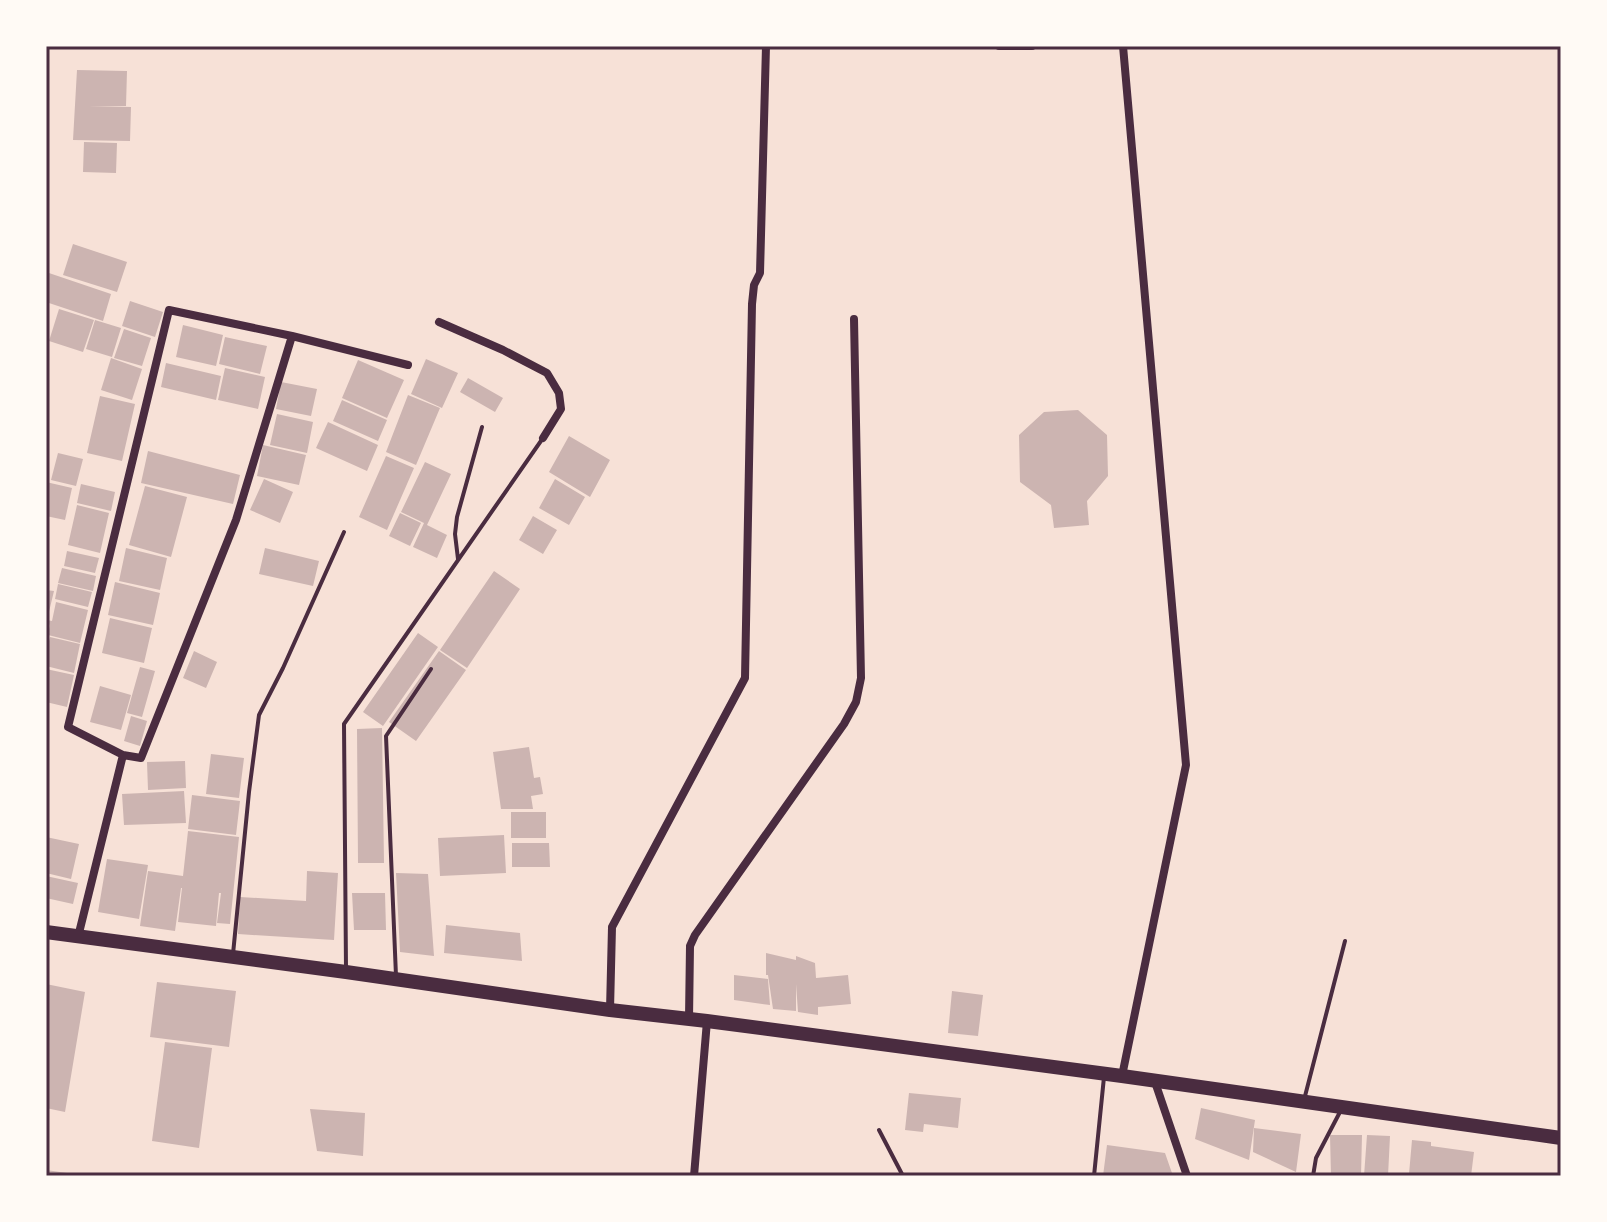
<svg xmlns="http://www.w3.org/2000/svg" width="1607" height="1222" font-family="'PT Sans',sans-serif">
<rect width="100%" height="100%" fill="#f7e1d7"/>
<!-- building -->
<path fill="#ccb4b1" d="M77,70L127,71L126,106H89L131,107L130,141L73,140Z
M84,142L117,143L116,173L83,172Z
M73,244L127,262L117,292L63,275Z
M46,272L111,294L103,321L46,302Z
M130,301L163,312L155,337L122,326Z
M59,309L94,320L83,352L49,341Z
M95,320L121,328L112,357L86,349Z
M183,325L223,335L216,366L176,357Z
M124,329L151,338L142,366L114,358Z
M225,337L267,346L260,374L219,364Z
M111,358L142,369L132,400L101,390Z
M426,359L458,373L442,408L411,394Z
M358,360L404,380L387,418L342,398Z
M166,363L221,376L216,400L161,387Z
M225,368L265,377L258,409L218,400Z
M468,378L503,398L495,412L460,392Z
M281,382L317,389L311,416L276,409Z
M408,395L440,408L416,465L386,452Z
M100,396L135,404L122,461L87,453Z
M342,400L387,420L378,441L333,421Z
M1078,410L1107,435L1108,476L1087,501L1089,525L1054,528L1051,505L1020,482L1019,435L1044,412Z
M277,414L313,422L307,453L270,445Z
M328,422L378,445L367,471L316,448Z
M569,436L610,460L590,497L549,472Z
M263,445L306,455L299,485L257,476Z
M148,451L240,475L233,504L141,483Z
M58,453L83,459L76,486L51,480Z
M386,456L414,468L387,530L359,517Z
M425,462L451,474L427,525L447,535L437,558L413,547L424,523L401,512Z
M264,479L293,492L280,523L250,510Z
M555,479L585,497L569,525L539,508Z
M46,482L72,488L65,520L46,516Z
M81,484L115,492L111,511L77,503Z
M145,486L187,497L171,557L129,545Z
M77,505L109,513L100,553L68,545Z
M400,513L421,523L410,546L389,536Z
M533,516L557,530L543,554L519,540Z
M126,548L167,558L160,590L119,581Z
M265,548L319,561L313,586L259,574Z
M67,551L99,558L95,573L64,566Z
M62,568L96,576L93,591L58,583Z
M494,571L520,589L467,668L440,650Z
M115,582L160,593L153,625L108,615Z
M58,584L92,592L88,607L55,599Z
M46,590L54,591L47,620L52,621L56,602L88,610L80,643L48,635L50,623L46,635Z
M110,618L152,628L144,663L102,653Z
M418,633L438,647L383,726L363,712Z
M50,637L80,644L74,673L46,666V655Z
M194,651L217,662L206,688L183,678Z
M439,651L466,670L416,741L389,722Z
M140,667L155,671L142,717L127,713Z
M46,669L74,675L67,707L46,702Z
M100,686L131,695L121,730L90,722Z
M131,716L147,721L140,746L124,741Z
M382,728L384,863H358L357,729Z
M529,747L534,778L540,777L543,794L531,796L533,809H501L493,752Z
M211,754L244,758L239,798L206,794Z
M185,761L186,788L148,790L147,762Z
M184,791L186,823L124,825L122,794Z
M192,795L240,801L236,835L188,829Z
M511,812H546V838H511Z
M188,831L239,837L230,924L217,923L221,893H219L216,926L178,922L182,888H181L175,931L140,926L148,871L183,876Z
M504,835L506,873L440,876L438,838Z
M46,837L79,844L71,879L46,873Z
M512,843H549L550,867H512Z
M107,859L148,865L139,919L98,912Z
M307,871L338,873L334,940L238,934L240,897L306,901Z
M396,873L428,874L434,956L400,952Z
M46,876L78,883L73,904L46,898Z
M352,893H385L386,930H354Z
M446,925L520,933L522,961L444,953Z
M766,953L796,960V956L815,963L816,978L848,975L851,1004L818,1007V1015L798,1012L796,984V1011L773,1009L768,975H766Z
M734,975L768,979L770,1005L734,1000Z
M157,982L236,991L229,1047L150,1037Z
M46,984L85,992L65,1112L46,1108Z
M952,991L983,995L978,1036L948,1033Z
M165,1042L212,1048L199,1148L152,1141Z
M909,1093L961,1098L958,1128L924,1124L923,1132L905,1130Z
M1201,1108L1255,1120L1249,1160L1195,1139Z
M310,1109L365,1113L363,1156L317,1151Z
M1254,1128L1301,1134L1296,1172L1253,1152Z
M1330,1135H1362L1361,1176H1331Z
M1367,1135L1390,1136L1388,1176H1364Z
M1412,1140L1431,1142V1146L1474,1152L1471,1176L1409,1174Z
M1107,1145L1165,1153L1173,1176H1103Z
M46,1170L74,1174V1176H46Z"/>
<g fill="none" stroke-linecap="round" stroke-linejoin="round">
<!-- service -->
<path stroke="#4a2c40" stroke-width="4" d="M458,559L455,534L457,517L482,427
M233,954L249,792L259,715L283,668L344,532
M346,969L344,724L543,438
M396,976L386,736L431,669
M1304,1100L1345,941
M879,1130L903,1176
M1094,1176L1104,1077
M1313,1176L1316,1158L1341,1110"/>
<!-- minor -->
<path stroke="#4a2c40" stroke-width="8" d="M999,46H1032
M439,322L503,350L547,373L559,393L561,409L543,438
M123,755L141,758L236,520L292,336
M78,937L123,755L68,727L169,310L292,336L408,365
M610,1010L612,927L745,678L752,304L754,285L760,273L766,46
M689,1019L690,946L695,935L844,724L856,702L861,678L854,319
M1122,1076L1186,765L1123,46
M1155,1082L1187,1176
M694,1176L707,1021"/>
<!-- trunk -->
<path stroke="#4a2c40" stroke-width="14" d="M46,932L346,972L610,1010L707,1021L1122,1076L1561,1138"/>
</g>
<!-- border -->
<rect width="1607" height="1222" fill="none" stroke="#fffaf5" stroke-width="96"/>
<rect x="48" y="48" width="1511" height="1126" fill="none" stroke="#4a2c40" stroke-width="3"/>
</svg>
